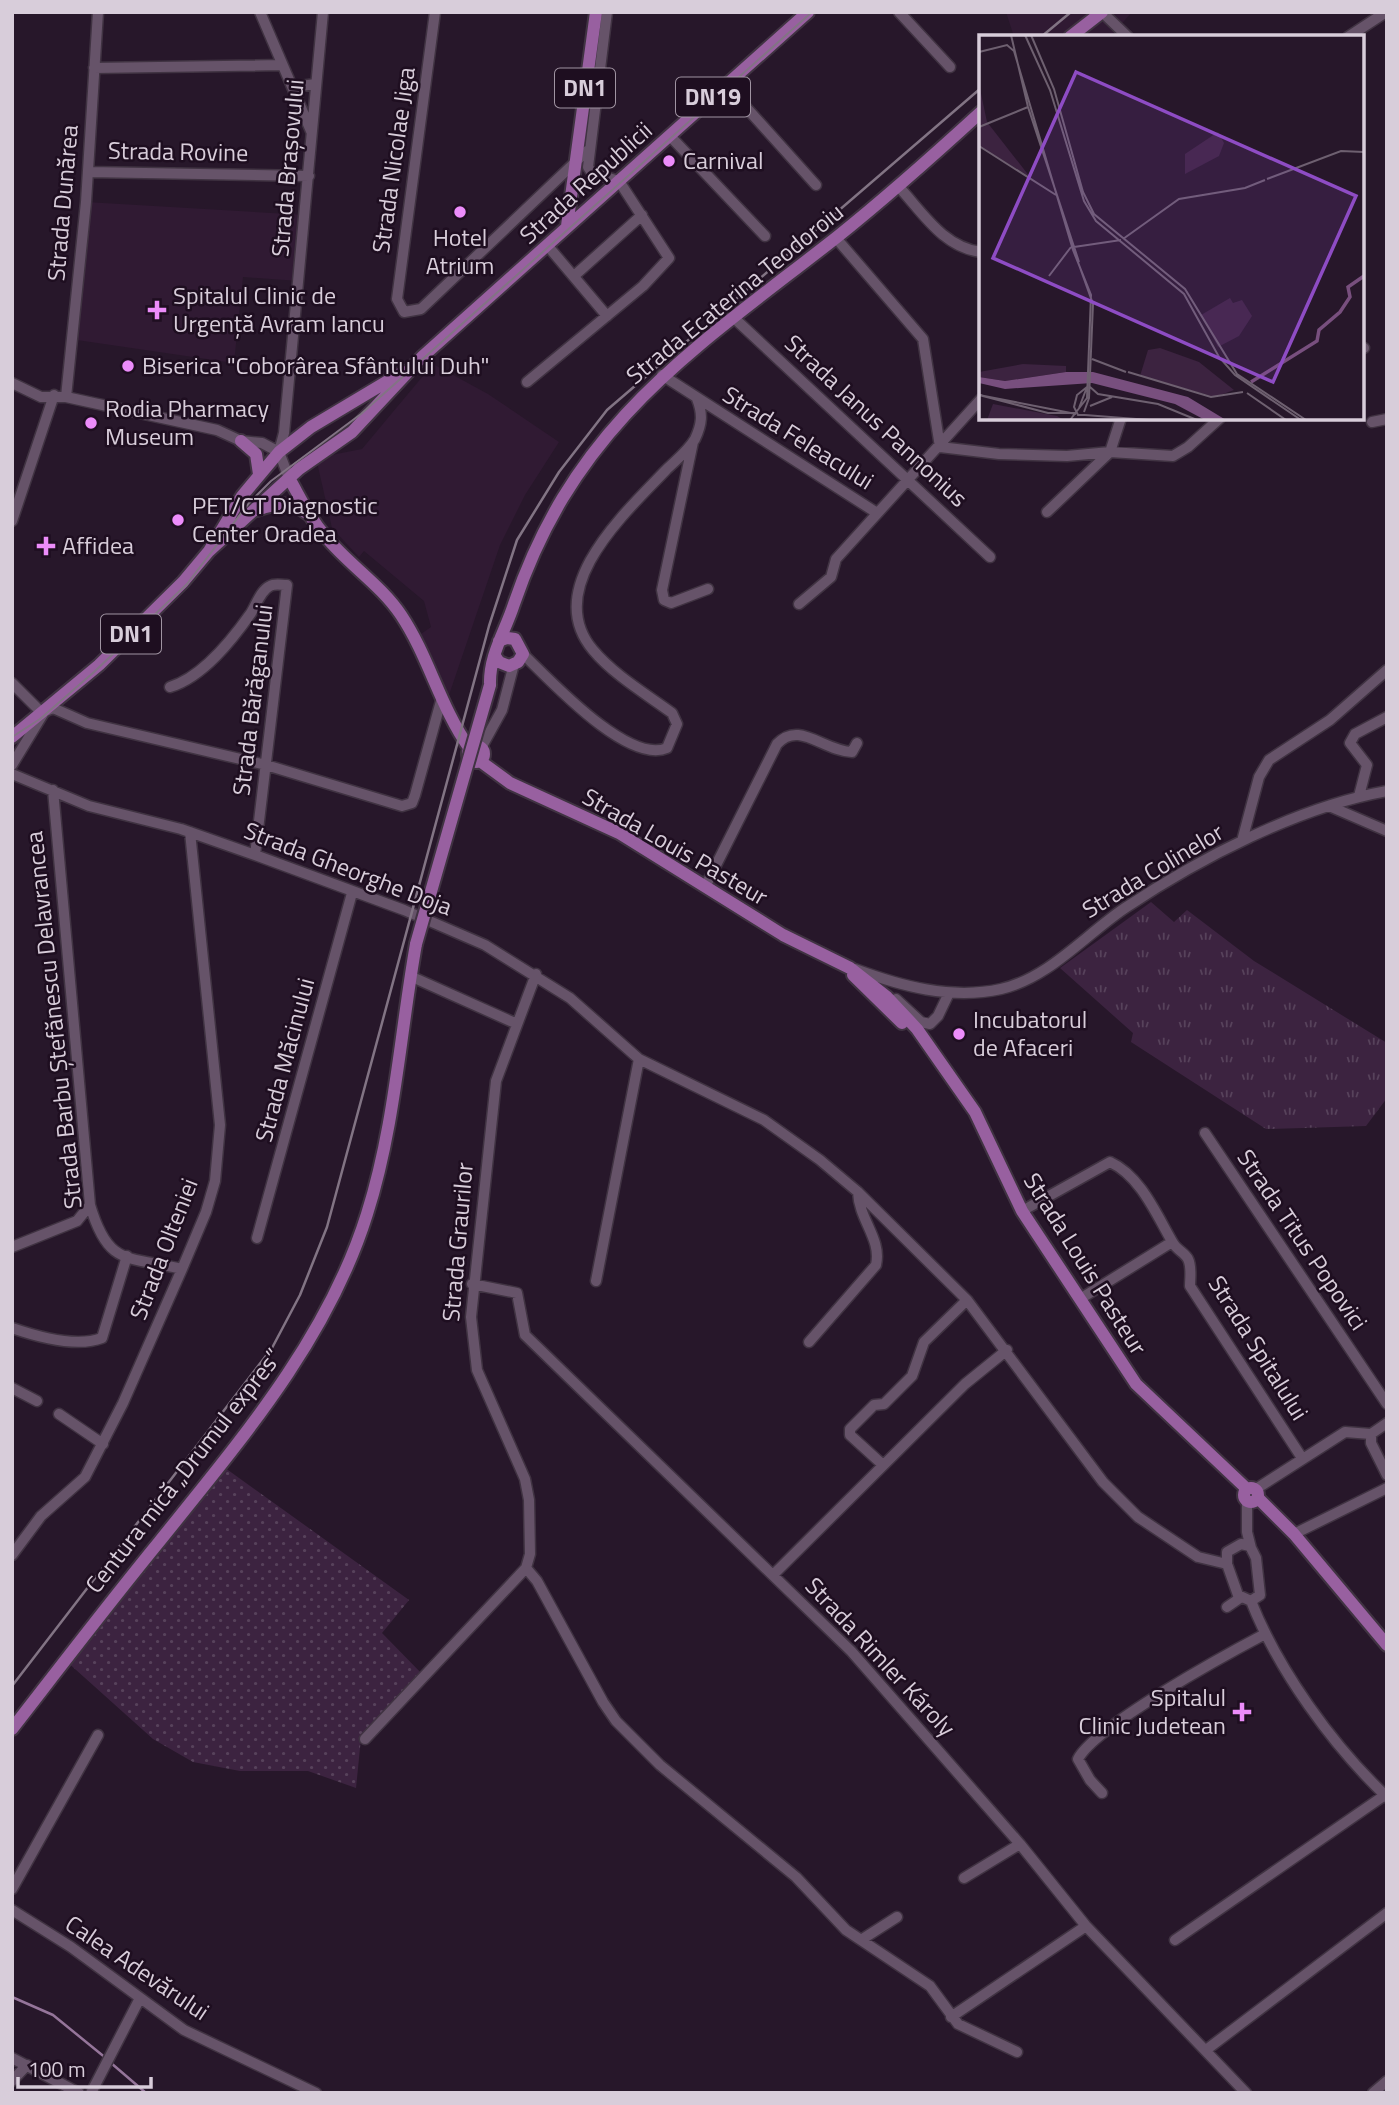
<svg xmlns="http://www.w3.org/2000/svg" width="1399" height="2105" font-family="'Titillium Web',sans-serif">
<defs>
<pattern id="grass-tufts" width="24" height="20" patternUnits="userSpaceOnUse" patternTransform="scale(1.75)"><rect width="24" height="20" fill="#3c2340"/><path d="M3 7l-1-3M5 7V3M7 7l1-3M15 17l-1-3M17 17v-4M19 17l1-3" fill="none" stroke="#57425b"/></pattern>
<pattern id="park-dots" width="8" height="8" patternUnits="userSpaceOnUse" patternTransform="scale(1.75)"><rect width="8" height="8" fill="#3c2340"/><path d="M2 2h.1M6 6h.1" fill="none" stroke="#57425b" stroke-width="1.8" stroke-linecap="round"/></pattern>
</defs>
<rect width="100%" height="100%" fill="#27172a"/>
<!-- built -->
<path fill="#301a33" d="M1006,12H1132L1110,37H1014Z
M86,202L305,215L299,281L243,277L234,363L70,339Z
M433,364L488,394L559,442L525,495L500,545L448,698L421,634L431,627L424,601L364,551L359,557L332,528L316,458L362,449Z"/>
<!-- grass -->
<path fill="url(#grass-tufts)" d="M1151,902L1174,922L1187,910L1254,961L1387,1043V1098L1366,1126L1266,1129L1131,1042L1133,1033L1060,968Z"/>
<!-- park -->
<path fill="url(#park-dots)" d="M221,1465L409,1600L382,1633L424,1676L361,1738L356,1788L308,1771H240L193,1762L153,1739L65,1660Z"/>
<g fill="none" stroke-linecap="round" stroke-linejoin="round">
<!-- stream -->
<path stroke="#95759a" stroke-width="2.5" d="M12,1997L53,2015L107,2059
M111,2063L146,2093"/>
<!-- minor casing -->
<g stroke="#403342" stroke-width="13">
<path id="minor" d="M260,12L311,131
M435,12L397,299L404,312L421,309L587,151
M899,12L950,67
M1102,12L1128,37
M1348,37L1386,12
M94,68L282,65
M726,85L816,185
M292,87L316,84
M670,136L765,236
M89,172L309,176
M899,187C923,213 943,247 981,252
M836,238L923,339L940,447L999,454L1067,456L1110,452L1173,456L1188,447L1220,418
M547,245L607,316
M574,276L642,215
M733,317L990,557
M1362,348H1364
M662,375L877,513
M527,382L643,286L669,258L619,181L592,173L588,167L607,12
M12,383L41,397H66L217,430L241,441L262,443L279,452L289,478
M66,397L86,202L98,12
M1372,422L1387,419
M693,442L662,590L664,600L671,603L708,589
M279,452L284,433L323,12
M1047,512L1110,452L1121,418
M12,521L54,395
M799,604L831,577L836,559L981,399
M523,654C550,680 628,765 667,748L677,724L672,713C646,694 614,675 593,650C541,588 626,512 666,470C675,461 688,451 695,439C702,424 703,414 697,399
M12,683L43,714L12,765
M170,687C203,677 232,640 251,613C256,605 261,590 270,586C275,583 281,585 287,585L255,855
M46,711L53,708L87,723L266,765L402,806L412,803L415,795L441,701
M481,748L502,710L514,664
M12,774L89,806L181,829L255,855L404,910L485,945L570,998L639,1059L764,1120L820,1160L858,1192L967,1300L1103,1482L1138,1517L1198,1557L1227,1564
M53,790L90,1205C108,1266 126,1256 182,1269
M1359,796L1367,765L1350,743L1355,734L1387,717
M1329,806L1387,831
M1242,841L1259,777L1269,760L1330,720L1387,670
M705,887L777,744C799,720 823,751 852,752L857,743
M855,969C901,986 951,1000 1001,989C1049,978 1085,935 1125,908C1200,858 1298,807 1387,791
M410,976L515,1023
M896,999L921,1022L930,1024L938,1016L949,993
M1205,1133L1387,1404
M1022,1211L1110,1162C1141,1176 1157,1216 1173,1243C1177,1250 1185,1253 1188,1259C1192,1267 1190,1278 1190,1286L1302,1458
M257,1238L352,893
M12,1247L77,1221L90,1205
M596,1281L639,1059
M472,1284L517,1293L525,1335L851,1651L1020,1844L1086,1926L1246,2093
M1080,1299L1172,1242
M12,1328C38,1337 76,1348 102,1338L127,1256
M809,1342L876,1265C882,1239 859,1220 858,1192
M12,1388L37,1401
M59,1414L103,1444
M1387,1423L1371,1434V1443L1387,1475
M883,1465L850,1435V1429L874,1405L884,1404L912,1376L924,1342L967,1300
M1256,1489L1345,1432L1371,1434
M1247,1500V1532L1251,1548
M1294,1534L1387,1488
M1241,1544L1250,1546L1256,1558L1260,1595L1251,1601L1238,1595L1227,1564V1552Z
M12,1555L41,1516L85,1477L123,1403L182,1269L206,1212L215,1181L220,1125L190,832
M526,1568L537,1581L603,1702L616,1721L660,1765L796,1877L846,1930L930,1986L958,2024L1017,2052
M773,1575L965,1384L1007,1350
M1251,1601C1278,1670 1333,1746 1387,1797
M1227,1607L1240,1598
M365,1739L526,1568L530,1554L529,1500L525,1479L477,1370L471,1317L496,1081L536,974
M1102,1793L1090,1780L1078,1759C1095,1726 1227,1654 1265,1634
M964,1878L1020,1844
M12,1889L98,1735
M12,1910L71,1947L184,2030L316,2093
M861,1940L897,1917
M1175,1940L1385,1795
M951,2017L1086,1926
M1206,2050L1387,1913
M12,2058L79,2093
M12,2081L27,2065
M91,2093L139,2000
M1373,2093L1387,2081"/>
</g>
<!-- major casing -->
<g stroke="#403342" stroke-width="16">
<path id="major" d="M1070,37L1102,12
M567,226L596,12
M241,441L256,454L259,474
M289,478C301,499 310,519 326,537C349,565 381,585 401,615C429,657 440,707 470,749
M257,510C277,503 290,500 308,514
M209,551L299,469L352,432L422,357L808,12
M495,656L499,662L509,666L518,662L523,654L515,639L507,638L499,641
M490,685C489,655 505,632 514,604C576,422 693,350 837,237C887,197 934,155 981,112
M12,737L99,665L183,582L209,551L242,496L279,452L311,427L403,372
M468 754a8 8 0 1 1 16 0a8 8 0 1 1-16 0Z
M480,761L510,783L619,833L783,935L850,968L887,997L917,1029L975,1112L1022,1211L1136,1384L1247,1489
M853,975L902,1023
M1244 1495a7 7 0 1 1 14 0a7 7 0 1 1-14 0Z
M1258,1498L1294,1534L1387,1645
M12,1729C61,1666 109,1603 159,1542C240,1441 328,1339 367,1214C395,1126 400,1034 416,944"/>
</g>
<!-- minor -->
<use href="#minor" stroke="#665369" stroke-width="10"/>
<!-- major -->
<use href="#major" stroke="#9860a0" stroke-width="12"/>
<!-- tram -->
<path stroke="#827484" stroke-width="2" d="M12,737L40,719L94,672L187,584L249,503L271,481L361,414L812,12"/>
<!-- rail -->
<path stroke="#827484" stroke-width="2.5" d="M1041,37L1071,12
M12,1686L272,1348L300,1295L327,1227L489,626L517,540L559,472L607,410L981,88"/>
<!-- major-bridge casing -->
<g stroke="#403342" stroke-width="16" stroke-linecap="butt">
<path id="major-bridge" d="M416,944L490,685"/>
</g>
<!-- major-bridge -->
<use href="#major-bridge" stroke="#9860a0" stroke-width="12"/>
</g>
<!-- markers -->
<g fill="#ec8cfa" stroke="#1e0e20" stroke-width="2.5">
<circle cx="669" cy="161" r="7"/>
<circle cx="460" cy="212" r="7"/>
<path d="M153.5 299.5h7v7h7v7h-7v7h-7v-7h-7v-7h7z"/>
<circle cx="128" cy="366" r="7"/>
<circle cx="91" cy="423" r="7"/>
<circle cx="178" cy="520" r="7"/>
<path d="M42.5 535.5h7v7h7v7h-7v7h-7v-7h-7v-7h7z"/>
<circle cx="959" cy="1034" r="7"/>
<path d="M1238.5 1701.5h7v7h7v7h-7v7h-7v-7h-7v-7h7z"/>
</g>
<g text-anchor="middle" stroke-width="5" stroke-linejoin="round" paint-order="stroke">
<!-- shield labels -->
<g fill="#1e0e20" stroke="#a094a2" stroke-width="2">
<rect x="555" y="68.5" width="60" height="39" rx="5"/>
<rect x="676" y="77.5" width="74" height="39" rx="5"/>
<rect x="101" y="614.5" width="60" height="39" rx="5"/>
</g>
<g font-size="23" font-weight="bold" fill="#d8cdda">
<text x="585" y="96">DN1</text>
<text x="713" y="105">DN19</text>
<text x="131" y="642">DN1</text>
</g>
<!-- street labels -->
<g font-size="24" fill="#d8cdda" stroke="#1e0e20">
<text transform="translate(178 152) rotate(1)" y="8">Strada Rovine</text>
<text transform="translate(394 160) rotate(-82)" y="8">Strada Nicolae Jiga</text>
<text transform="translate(288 168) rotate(-85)" y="8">Strada Brașovului</text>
<text transform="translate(586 183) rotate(-42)" y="8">Strada Republicii</text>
<text transform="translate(63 203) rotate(-85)" y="8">Strada Dunărea</text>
<text transform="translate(735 294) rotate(-39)" y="8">Strada Ecaterina Teodoroiu</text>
<text transform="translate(876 421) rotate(43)" y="8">Strada Janus Pannonius</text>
<text transform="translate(798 438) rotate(32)" y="8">Strada Feleacului</text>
<text transform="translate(253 700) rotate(-83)" y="8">Strada Bărăganului</text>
<text transform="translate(675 847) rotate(30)" y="8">Strada Louis Pasteur</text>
<text transform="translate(348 869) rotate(21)" y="8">Strada Gheorghe Doja</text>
<text transform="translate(1153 871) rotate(-31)" y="8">Strada Colinelor</text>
<text transform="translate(54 1020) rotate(-96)" y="8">Strada Barbu Ștefănescu Delavrancea</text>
<text transform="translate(285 1060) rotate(-75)" y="8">Strada Măcinului</text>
<text transform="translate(1302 1240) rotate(56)" y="8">Strada Titus Popovici</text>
<text transform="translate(458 1242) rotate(-85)" y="8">Strada Graurilor</text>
<text transform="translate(164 1249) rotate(-69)" y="8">Strada Olteniei</text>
<text transform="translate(1085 1264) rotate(58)" y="8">Strada Louis Pasteur</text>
<text transform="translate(1258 1348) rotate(58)" y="8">Strada Spitalului</text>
<text transform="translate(184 1471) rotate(-52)" y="8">Centura mică „Drumul expres”</text>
<text transform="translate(880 1657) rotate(47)" y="8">Strada Rimler Károly</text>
<text transform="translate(137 1968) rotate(34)" y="8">Calea Adevărului</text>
</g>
<!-- poi labels -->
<g font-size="24" fill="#d8cdda" stroke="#1e0e20" text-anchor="start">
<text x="683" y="169">Carnival</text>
<text x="460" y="246" text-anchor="middle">Hotel<tspan x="460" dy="28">Atrium</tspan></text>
<text x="173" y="304">Spitalul Clinic de<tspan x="173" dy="28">Urgență Avram Iancu</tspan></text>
<text x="142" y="374">Biserica "Coborârea Sfântului Duh"</text>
<text x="105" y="417">Rodia Pharmacy<tspan x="105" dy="28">Museum</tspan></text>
<text x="192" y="514">PET/CT Diagnostic<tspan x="192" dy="28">Center Oradea</tspan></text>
<text x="62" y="554">Affidea</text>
<text x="973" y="1028">Incubatorul<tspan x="973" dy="28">de Afaceri</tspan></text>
<text x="1226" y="1706" text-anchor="end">Spitalul<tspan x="1226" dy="28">Clinic Judetean</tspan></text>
</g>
</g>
<!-- overview -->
<g transform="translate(979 35)">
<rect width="385" height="385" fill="#27172a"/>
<path d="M239,97L245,108L240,121L206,139V119Z" fill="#3c2340"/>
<path d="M0,49L8,87L51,142L0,111ZM251,263L254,268L263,265L273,281L260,301L239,312L222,280ZM181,313L220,327L255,355L236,362L161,341L169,315ZM44,329L87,331V337L26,346L0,342V337ZM14,369L78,381L85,385H8Z" fill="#3c2340"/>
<path d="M87,337H114L209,362L247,385H226L196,369L113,348L26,354L0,348V342L26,346Z" fill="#784f7e"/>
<path fill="none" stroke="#784f7e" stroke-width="3.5" d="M272,347L338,306L340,295L361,277L371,262L369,252L385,241"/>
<path fill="none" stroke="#6e6070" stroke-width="2" d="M32,0L49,72L100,227M46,0L71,55L105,166L117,186L205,259L240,322L256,340L322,385M52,0L75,54L104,157L115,179L206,254L258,339L327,385M0,17L28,10L35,16L94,215L112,260L108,363L91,385M0,92L49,72M0,111L77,160M288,144L362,116L385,117M144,204L200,164L266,153L286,145M95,212L142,205M99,227L114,269L110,363L105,377M70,241L92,212M113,324L147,337M149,337L232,362L264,357M111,352L119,359L179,369L218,385M268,358L307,385M0,360L97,379M0,360L69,378H97M111,371L133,362M100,373L108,352M106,380L170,385M106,380H99L95,372L98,360L108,352"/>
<path fill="#8e4cc4" fill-opacity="0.15" stroke="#8e4cc4" stroke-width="3.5" d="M97,37L377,161L294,347L14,223Z"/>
<rect width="385" height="385" fill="none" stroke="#d8cdda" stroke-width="3.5"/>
</g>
<!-- border -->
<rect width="1399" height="2105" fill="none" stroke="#d8cdda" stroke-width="28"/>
<!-- scale -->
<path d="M18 2077v10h133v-10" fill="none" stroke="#d8cdda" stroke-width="3.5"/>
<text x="28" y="2077" font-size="21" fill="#d8cdda" stroke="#1e0e20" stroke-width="5" paint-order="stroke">100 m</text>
</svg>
